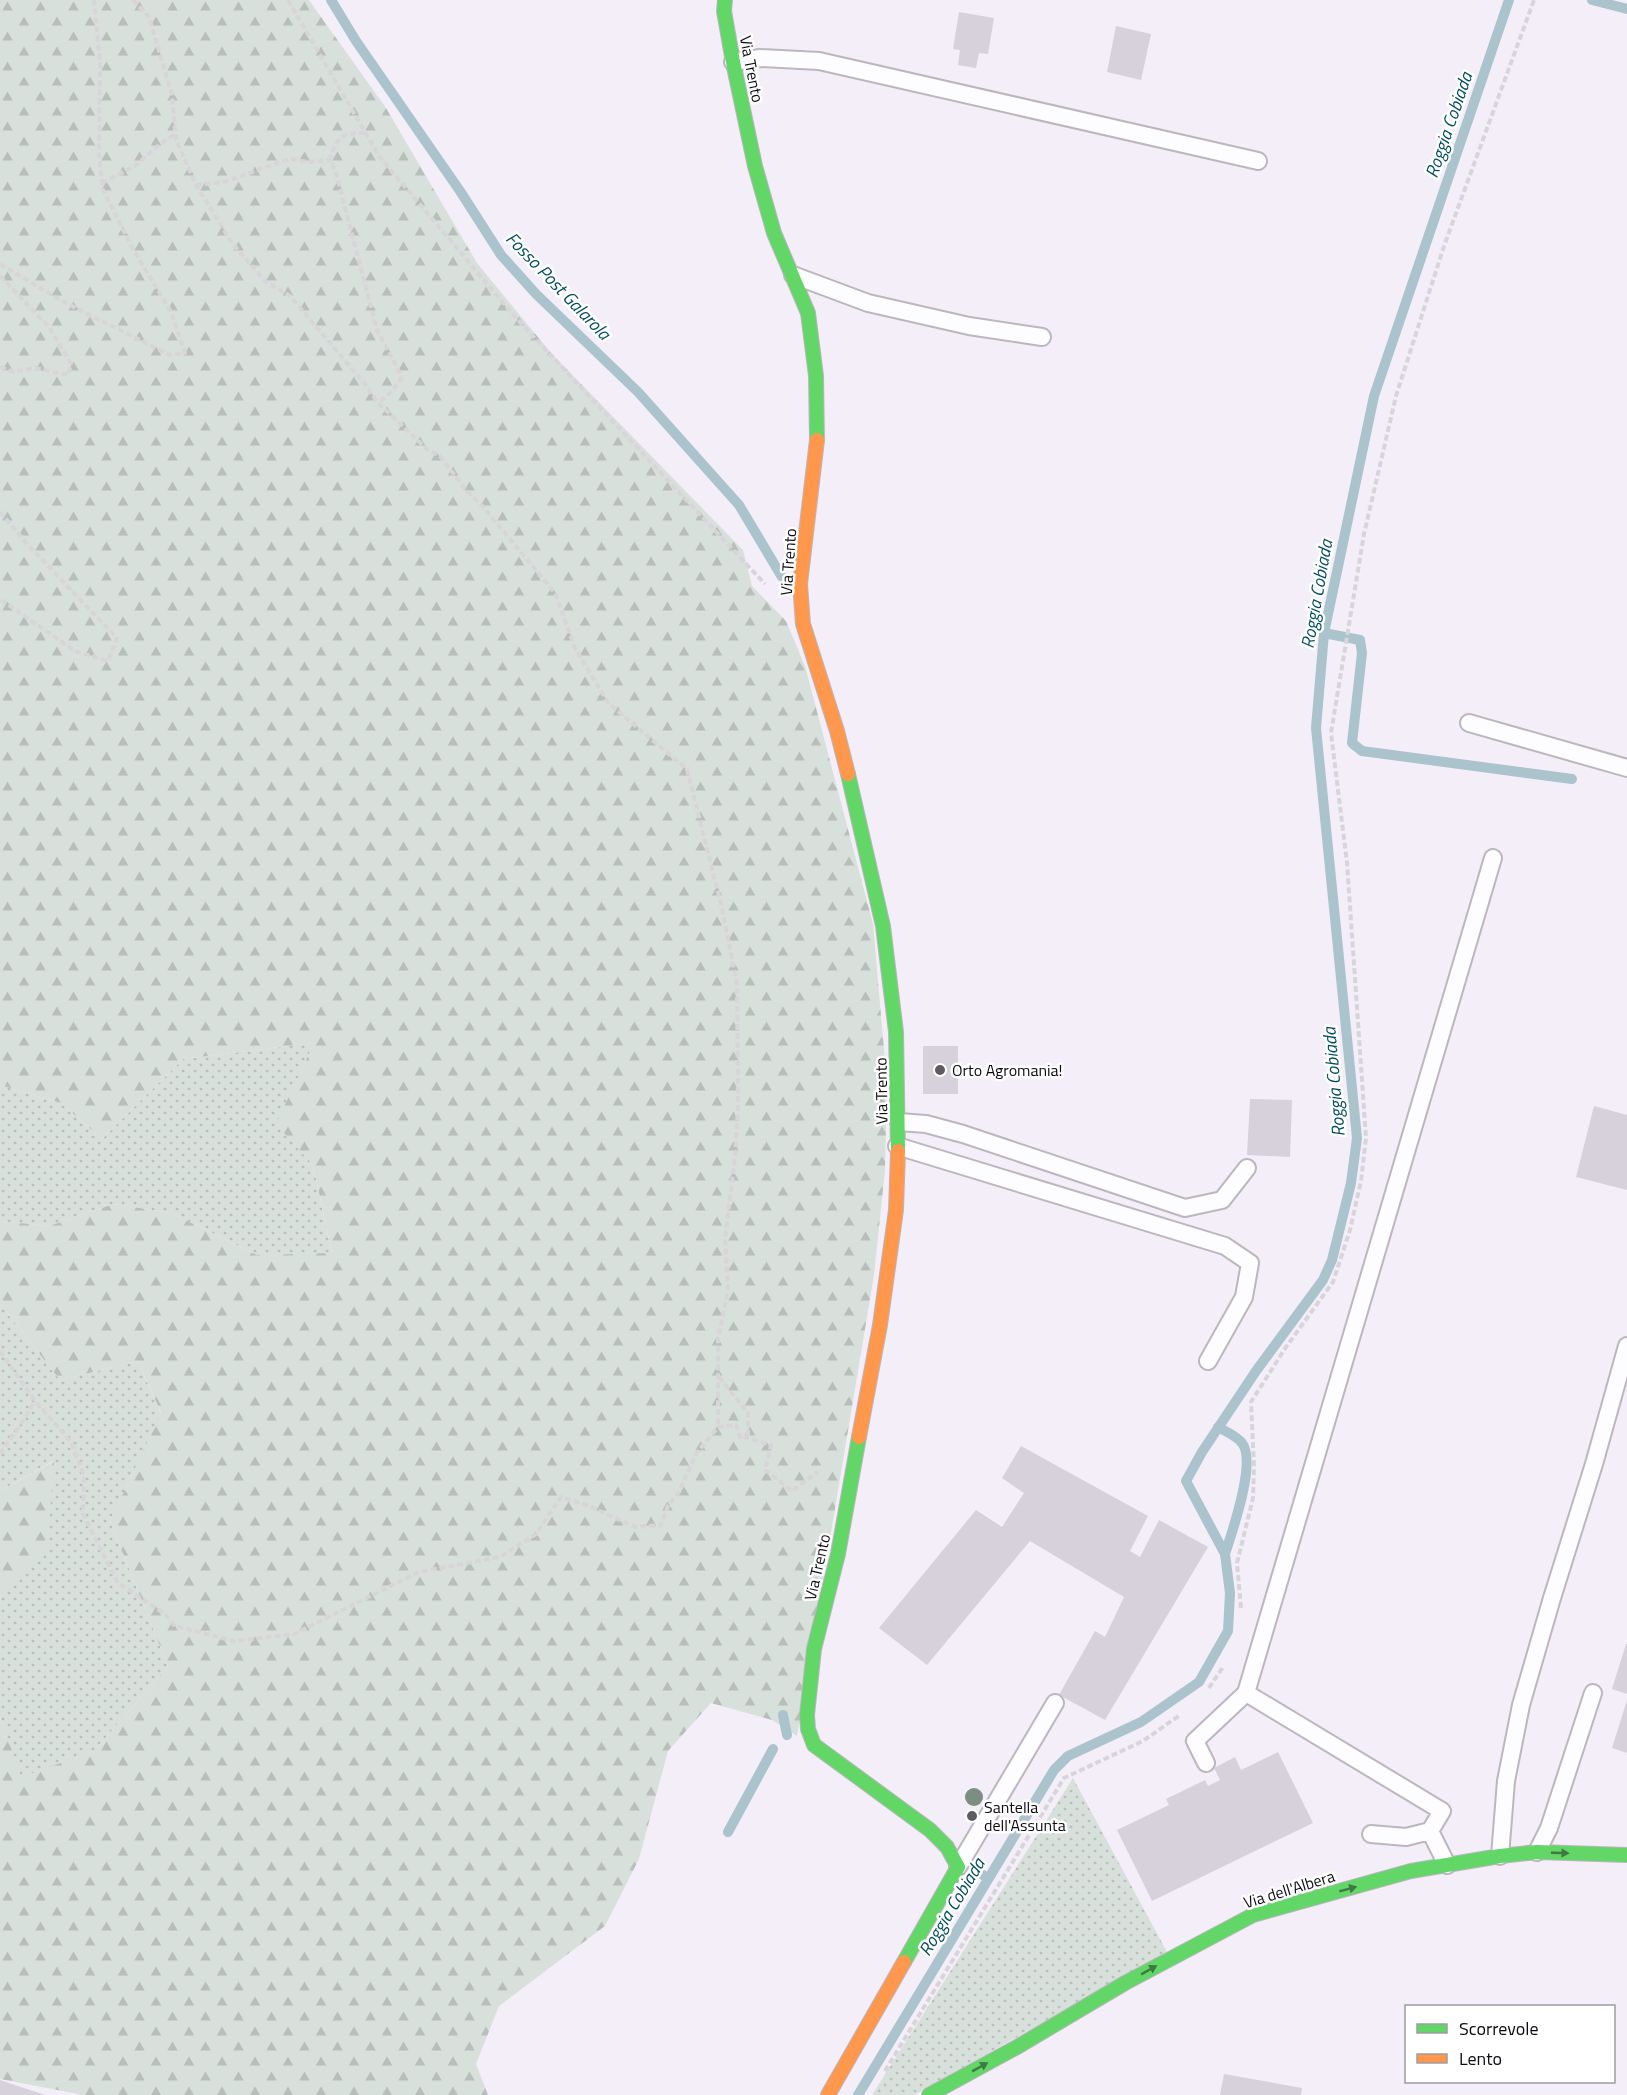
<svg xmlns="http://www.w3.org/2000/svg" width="1627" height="2095" font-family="'Titillium Web',sans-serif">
<defs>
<pattern id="grass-dots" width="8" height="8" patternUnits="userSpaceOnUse" patternTransform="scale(1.5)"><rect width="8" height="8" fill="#d8e0db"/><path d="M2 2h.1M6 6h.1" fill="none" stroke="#b8bfbb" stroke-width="1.8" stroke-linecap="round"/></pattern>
<pattern id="forest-firs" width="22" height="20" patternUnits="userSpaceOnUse" patternTransform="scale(1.5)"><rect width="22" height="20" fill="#d8e0db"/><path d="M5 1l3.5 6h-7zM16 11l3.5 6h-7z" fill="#b8bfbb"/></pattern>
</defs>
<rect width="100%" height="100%" fill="#f4eef9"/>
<!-- grass -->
<path fill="url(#grass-dots)" d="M314,1043L277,1124L313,1165L332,1254L257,1255L171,1213L114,1204L49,1226L0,1221V1085L61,1103L102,1139L183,1059Z
M0,1304L60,1380L138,1361L161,1414L110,1521L168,1666L94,1751L20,1778L0,1716V1599L53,1461L0,1491Z
M1073,1778L1167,1952L915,2095H872Z"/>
<!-- forest -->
<path fill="url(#forest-firs)" d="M0,0H309L386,108L477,263L551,353L743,550L752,586L786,621L805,666L873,924L887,1084L885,1170L874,1275L797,1736L772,1720L711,1703L668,1751L639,1859L605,1926L499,2006L476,2064L488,2095H83L0,2079V1716L21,1777L94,1751L168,1666L110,1521L161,1413L138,1361L60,1380L0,1304V1221L49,1226L114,1204L171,1213L257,1255L332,1253L313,1165L276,1124L314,1043L183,1059L102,1139L61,1103L0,1085Z
M54,1461L47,1552L1,1596L0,1599V1491Z"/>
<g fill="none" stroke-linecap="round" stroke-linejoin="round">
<!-- stream -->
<path stroke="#abc3cd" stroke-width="10" d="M331,0L356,41L460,191L501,255L536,294L638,392L739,505L782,577
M1592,0L1627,9
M1324,633L1360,640L1362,653L1352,743L1362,751L1572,779
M1218,1427C1225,1431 1237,1436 1242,1443C1257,1462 1232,1532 1225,1554
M783,1715L787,1735
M728,1832L773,1749
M976,1871L988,1878
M858,2095L1054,1770L1068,1756L1141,1722L1199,1682L1228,1631L1230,1593L1225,1554L1186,1481L1202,1452L1256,1371L1323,1280L1332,1260L1351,1183L1357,1138L1316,728L1324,633L1374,396L1509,0"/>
</g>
<!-- building -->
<path fill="#d6d1da" d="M959,12L994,18L988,54L979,53L976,68L958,65L960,50L953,49Z
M1116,26L1151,34L1141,80L1107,72Z
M923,1046H958V1094H923Z
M1250,1099L1292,1100L1290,1157L1247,1155Z
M1594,1106L1627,1115V1190L1576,1177Z
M1021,1446L1148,1516L1130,1551L1140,1557L1159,1520L1208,1547L1105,1720L1059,1695L1095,1631L1105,1637L1124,1597L1030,1541L927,1665L879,1628L976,1510L1002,1527L1024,1493L1002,1478Z
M1626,1644H1627V1694L1612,1689Z
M1627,1700V1753L1612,1748Z
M1278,1752L1313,1823L1152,1901L1117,1830L1169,1805L1166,1799L1205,1780L1208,1786L1220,1780L1214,1768L1235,1757L1241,1770Z
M1224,2074L1302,2088L1301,2095H1220Z
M0,2080L45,2095H0Z"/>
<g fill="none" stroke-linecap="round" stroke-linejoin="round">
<!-- lane casing -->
<g stroke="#bbb6bf" stroke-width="20">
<path id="lane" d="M733,62L760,58L819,61L1258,161
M793,275L868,303L969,326L1042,337
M1469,723L1627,768
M899,1122L926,1124L963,1134L1185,1208L1222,1200L1247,1168
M897,1146L1225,1246L1250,1263L1244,1297L1208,1361
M1206,1763L1195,1741L1246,1693
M1371,1834L1406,1837L1430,1831
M1537,1852L1549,1828L1593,1693
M1500,1856L1506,1781L1521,1705L1552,1598L1594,1464L1627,1346
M1447,1865L1430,1831L1442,1811L1246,1693L1493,858
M958,1867L1055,1703"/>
</g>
<!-- fast casing -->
<g stroke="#bbb6bf" stroke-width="16">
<path id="fast" d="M725,0L724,11L733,62L755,166L774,233L808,313L816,376L817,440
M848,774L883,926L896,1032L898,1151
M859,1437L838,1554L814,1649L807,1715L808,1729L814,1745L930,1830L947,1847L958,1867L904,1962
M929,2095L1017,2047L1125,1983L1253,1915L1411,1871L1500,1856L1537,1852L1627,1855"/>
</g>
<!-- slow casing -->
<g stroke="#bbb6bf" stroke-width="16">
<path id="slow" d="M817,440L800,584L803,624L837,731L848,774
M859,1437L880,1325L896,1210L898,1151
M828,2095L904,1962"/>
</g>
<!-- path -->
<path stroke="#d7d5d9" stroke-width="4" stroke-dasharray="6 3" stroke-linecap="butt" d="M133,0L149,17L172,95L176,140L196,185L232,243L265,281L290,296L364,383L378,403L428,450L440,456L466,490L485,509L555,593L575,648L608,703L687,769L722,908L737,985L738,1105L735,1157L725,1239L728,1290L718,1339V1427
M288,0L379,156L516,318L765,584
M365,133C340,133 337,137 330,160L336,173L377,330L400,373L401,379L391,392L378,403
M102,183L135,166L159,145L175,134
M196,185L224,182L289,159L309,162L330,160
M0,264L62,301L170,355L185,353L171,312L133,249L103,190L99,154L100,63L94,0
M0,276L49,327L71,364L68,375L35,368L14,372L0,367
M0,512L29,546L117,638L108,661L75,651L0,599
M0,1351L35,1401L71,1442L84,1476L83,1514L118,1583L165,1614L175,1626L234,1641L294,1634L419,1572L500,1557L536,1534L561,1497L589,1506L635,1527L661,1525L668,1506L679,1492L696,1454L718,1427L736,1425L741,1439L748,1438L771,1445L765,1470L792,1491L818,1472
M719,1377L748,1413V1438
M0,1454L23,1421L35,1401
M1241,1608L1237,1563L1253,1498L1254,1466L1251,1402L1286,1347L1333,1282L1350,1230L1361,1181L1366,1138L1347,863L1331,733L1364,534L1396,396L1444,246L1534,0
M1209,1688L1223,1667
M885,2071L1064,1778L1143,1741L1180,1715"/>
<!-- lane -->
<use href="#lane" stroke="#fdfcfe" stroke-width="16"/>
<!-- fast -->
<use href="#fast" stroke="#63d668" stroke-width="14"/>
<!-- slow -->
<use href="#slow" stroke="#ff974d" stroke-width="14"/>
</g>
<!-- trees -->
<circle fill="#7c8e81" cx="974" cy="1797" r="9"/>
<!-- one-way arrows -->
<defs><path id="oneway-solid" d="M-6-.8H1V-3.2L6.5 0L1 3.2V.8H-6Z" transform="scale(1.5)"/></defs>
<g fill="#3d7a41">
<use href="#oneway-solid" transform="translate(1560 1853) rotate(2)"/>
<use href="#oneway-solid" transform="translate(1348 1889) rotate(-15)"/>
<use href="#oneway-solid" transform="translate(1149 1970) rotate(-29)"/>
<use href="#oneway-solid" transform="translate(980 2067) rotate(-29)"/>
</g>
<!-- markers -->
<g fill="#5e5a62" stroke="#fff" stroke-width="2">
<circle cx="940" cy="1070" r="6"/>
<circle cx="972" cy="1816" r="6"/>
</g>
<g text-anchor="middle" stroke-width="5" stroke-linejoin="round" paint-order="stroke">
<!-- street labels -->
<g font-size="16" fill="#0e0a11" stroke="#fff">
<text transform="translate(752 69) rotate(79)" y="6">Via Trento</text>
<text transform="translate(788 562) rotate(-86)" y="6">Via Trento</text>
<text transform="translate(881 1091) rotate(-91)" y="6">Via Trento</text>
<text transform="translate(817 1567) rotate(-77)" y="6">Via Trento</text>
<text transform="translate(1289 1889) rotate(-17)" y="6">Via dell'Albera</text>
</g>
<!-- poi labels -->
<g font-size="16" fill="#0e0a11" stroke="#fff" text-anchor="start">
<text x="952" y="1076">Orto Agromania!</text>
<text x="984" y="1813">Santella<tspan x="984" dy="18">dell'Assunta</tspan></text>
</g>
<!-- water labels -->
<g font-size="18" font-style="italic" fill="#004e5f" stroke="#fff">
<text transform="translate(1449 125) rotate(-71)" y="6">Roggia Cobiada</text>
<text transform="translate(558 286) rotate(46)" y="6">Fosso Post Galarola</text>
<text transform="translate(1317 594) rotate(-80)" y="6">Roggia Cobiada</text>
<text transform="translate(1334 1082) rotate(-95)" y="6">Roggia Cobiada</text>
<text transform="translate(952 1907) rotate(-59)" y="6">Roggia Cobiada</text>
</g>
</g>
<!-- legend -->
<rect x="1405" y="2005" width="210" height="78" fill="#ffffff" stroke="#9f9da0" stroke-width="1.5"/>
<rect x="1417" y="2024" width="30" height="9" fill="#63d668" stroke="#9f9da0" stroke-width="1.5"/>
<text x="1459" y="2035" font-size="18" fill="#0e0a11">Scorrevole</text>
<rect x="1417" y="2054" width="30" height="9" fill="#ff974d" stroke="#9f9da0" stroke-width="1.5"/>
<text x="1459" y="2065" font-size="18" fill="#0e0a11">Lento</text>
</svg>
